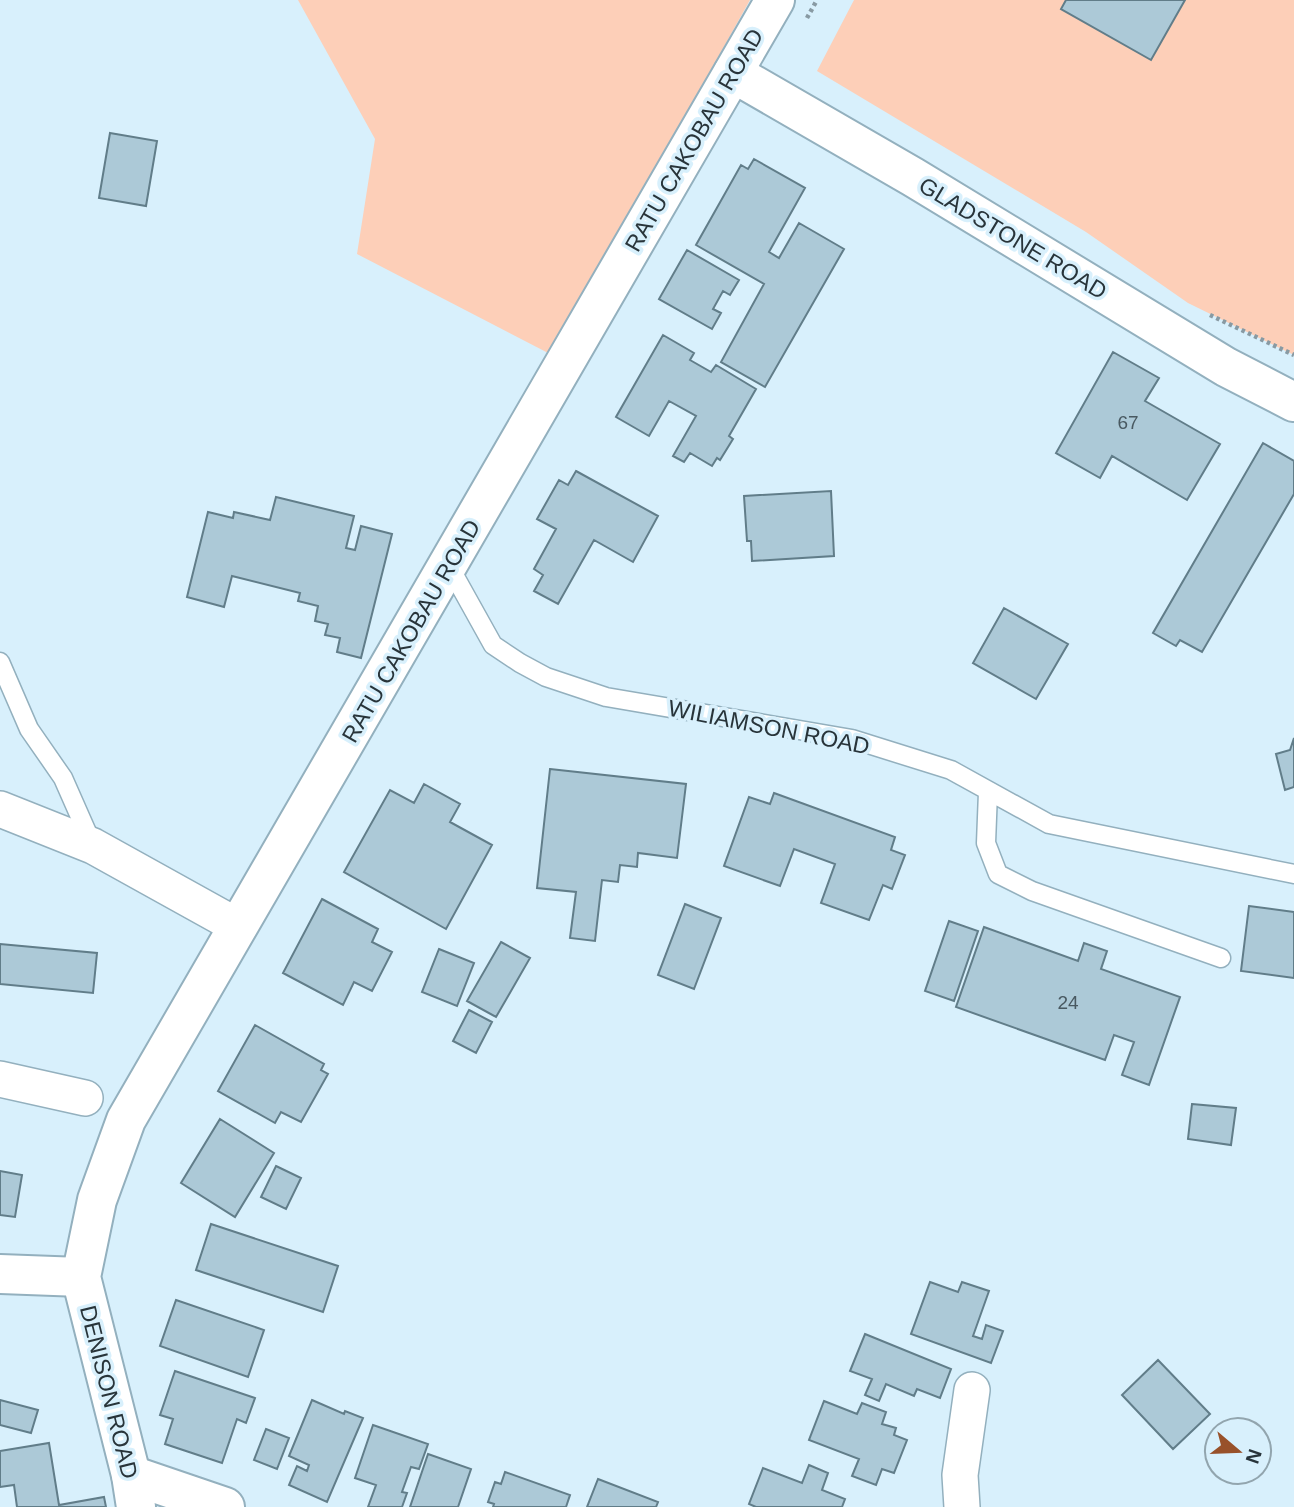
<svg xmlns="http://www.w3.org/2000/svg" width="1294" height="1507" font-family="Helvetica,sans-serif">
<rect width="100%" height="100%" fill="#d8f0fc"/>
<!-- green -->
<path fill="#fdcfb8" d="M298,0H750L552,355L357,254L375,139Z
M854,0H1294V355L1188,303L1086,232L817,71Z"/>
<!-- building -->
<path fill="#acc9d7" stroke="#617d89" stroke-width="2" d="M1066,0H1185L1151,60L1061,9Z
M110,133L157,141L146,206L99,198Z
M754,159L805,188L769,252L779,258L799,223L844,249L765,387L721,362L764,284L696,245L741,165L748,169Z
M687,250L739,280L730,295L723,291L713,309L721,313L712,329L659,299Z
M663,335L694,353L690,360L711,372L716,365L756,389L729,436L733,439L720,460L717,458L712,466L690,453L684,462L673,456L696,416L669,401L649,436L616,417Z
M1113,352L1159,378L1145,401L1220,444L1187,500L1112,456L1100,478L1056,453Z
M1263,443L1294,461V494L1202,652L1180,640L1176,646L1153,633Z
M576,471L658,516L633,562L594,540L558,604L534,591L543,575L534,569L556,529L537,519L559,480L568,485Z
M831,491L834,556L752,561L751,541H747L744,496Z
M276,497L354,516L346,548L355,550L361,526L392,534L361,658L337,652L340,638L325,635L328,624L315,621L318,606L298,601L300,593L232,576L224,607L187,597L208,512L233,518L234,512L270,520Z
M1004,608L1068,644L1036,699L973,663Z
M1294,738V787L1285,790L1276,754L1290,750Z
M550,769L686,784L677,858L638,853L637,867L620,865L618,882L602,880L595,941L570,938L576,892L537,888Z
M424,784L460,804L450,822L492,845L446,929L344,872L390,790L414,803Z
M774,793L895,837L891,850L905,855L892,889L883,885L869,920L821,903L835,864L794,849L780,886L724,866L749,797L770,804Z
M322,899L378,929L372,942L392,952L372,991L354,982L343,1005L283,973Z
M685,904L721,918L694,989L658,975Z
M1249,906L1294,912V978L1241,971Z
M949,921L978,931L954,1001L925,991Z
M984,927L1078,961L1084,943L1107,951L1101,969L1180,997L1149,1085L1122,1075L1134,1042L1114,1035L1105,1060L956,1007Z
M501,942L530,958L496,1017L467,1001Z
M0,944L97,953L93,993L0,984Z
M439,949L474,963L457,1006L422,992Z
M469,1010L492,1022L476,1053L453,1041Z
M255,1025L324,1064L321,1070L328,1074L301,1122L281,1112L275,1123L218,1091Z
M1192,1104L1236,1108L1231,1145L1188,1139Z
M220,1119L274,1153L235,1217L181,1183Z
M276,1166L301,1178L286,1209L261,1197Z
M0,1171L22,1175L15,1217L0,1215Z
M211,1224L338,1266L323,1312L196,1270Z
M930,1282L958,1292L962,1282L989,1291L973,1336L982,1339L986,1325L1003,1331L991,1363L911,1334Z
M176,1300L264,1330L248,1377L160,1346Z
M865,1334L951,1369L940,1398L917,1389L914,1396L886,1384L879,1401L865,1395L872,1379L850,1371Z
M1158,1360L1210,1414L1173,1449L1122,1395Z
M175,1371L255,1398L246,1423L237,1419L222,1463L165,1444L173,1419L160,1415Z
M0,1400L38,1410L31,1433L0,1425Z
M312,1400L344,1414L345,1411L363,1418L327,1502L289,1485L297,1466L307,1471L309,1465L289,1456Z
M824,1401L857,1414L862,1403L886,1412L882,1424L896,1428L894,1435L907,1440L894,1473L882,1469L876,1485L852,1476L859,1459L809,1440Z
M373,1425L428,1444L419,1469L411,1467L402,1492L407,1493L402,1507H368L376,1485L355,1478Z
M266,1429L289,1438L277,1469L254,1460Z
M49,1443L59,1505L104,1497L106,1507H17L14,1485L0,1487V1451Z
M428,1454L471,1469L458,1507H410Z
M809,1465L828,1473L822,1490L845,1499L842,1507H756L749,1504L763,1468L802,1483Z
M505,1472L570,1495L566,1507H493L494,1504L488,1502L495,1482L501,1484Z
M598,1479L658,1502L656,1507H587Z"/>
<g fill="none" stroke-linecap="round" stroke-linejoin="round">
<!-- service casing -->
<g stroke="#93b0be" stroke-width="21">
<path id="service" d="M449,566L493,645L520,663L546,677L606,697L852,739L951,770L1049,824L1294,874
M0,662L29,729L63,778L93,846
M988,792L986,843L998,874L1032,891L1221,958"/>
</g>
<!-- minor casing -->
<g stroke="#93b0be" stroke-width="38">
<path id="minor" d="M0,809L93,846L239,927
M0,1079L85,1098
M962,1507L960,1475L972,1390"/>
</g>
<!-- tertiary casing -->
<g stroke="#93b0be" stroke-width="42">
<path id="tertiary" d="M733,73L913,177L1226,367L1294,402
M0,1274L81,1277
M131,1475L225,1507"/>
</g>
<!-- secondary casing -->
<g stroke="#93b0be" stroke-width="42">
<path id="secondary" d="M136,1507L131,1475L81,1277L97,1200L126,1120L775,0"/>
</g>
<!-- path -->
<path stroke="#889aa3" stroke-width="4.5" stroke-dasharray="3.5 3.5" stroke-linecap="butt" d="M807,18L817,0
M1210,315L1294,355"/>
<!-- service -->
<use href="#service" stroke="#fff" stroke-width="18"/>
<!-- minor -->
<use href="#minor" stroke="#fff" stroke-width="35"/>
<!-- tertiary -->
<use href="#tertiary" stroke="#fff" stroke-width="38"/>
<!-- secondary -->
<use href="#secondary" stroke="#fff" stroke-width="38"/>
</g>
<g text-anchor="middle" stroke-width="7" stroke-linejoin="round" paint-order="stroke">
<!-- number labels -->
<g font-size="19" fill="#495961">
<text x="1128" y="429">67</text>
<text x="1068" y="1009">24</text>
</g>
<!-- street labels -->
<g font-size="23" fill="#28343a" stroke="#d8f0fc">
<text transform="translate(694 140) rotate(-60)" y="8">RATU CAKOBAU ROAD</text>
<text transform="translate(1013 238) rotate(31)" y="8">GLADSTONE ROAD</text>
<text transform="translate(411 631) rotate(-60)" y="8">RATU CAKOBAU ROAD</text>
<text transform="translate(769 727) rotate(11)" y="8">WILIAMSON ROAD</text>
<text transform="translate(109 1392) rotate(76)" y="8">DENISON ROAD</text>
</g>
</g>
<!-- north arrow -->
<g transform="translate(1238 1451) rotate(109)"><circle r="33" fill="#d8f0fc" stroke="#92a5ae" stroke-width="2"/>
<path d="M0-5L12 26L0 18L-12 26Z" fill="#98512a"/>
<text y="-10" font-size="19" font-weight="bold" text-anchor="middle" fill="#28343a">N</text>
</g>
</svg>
